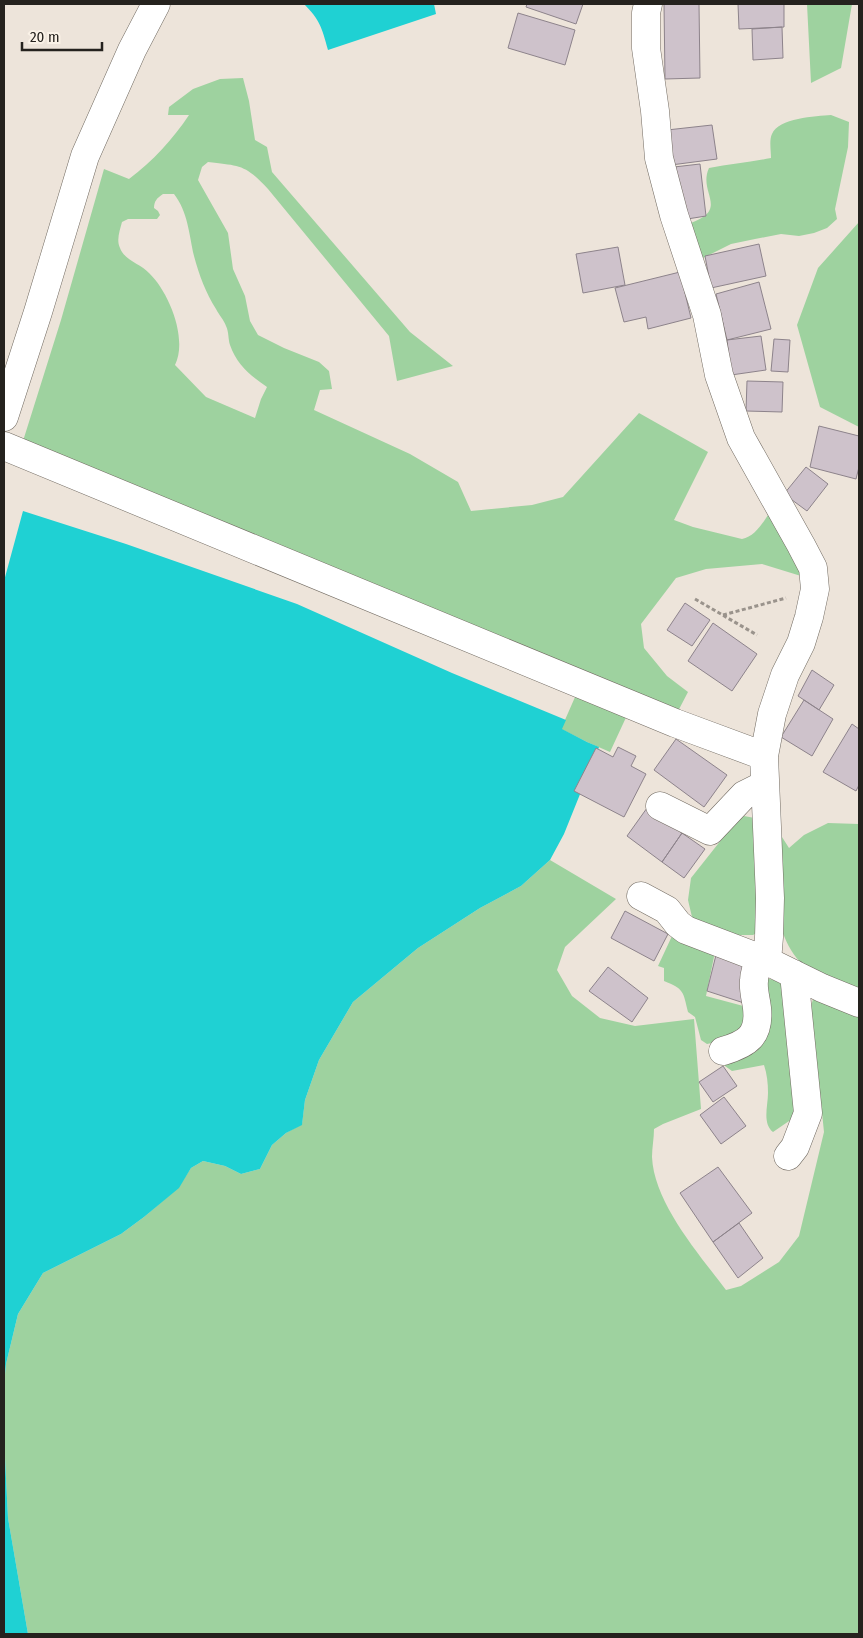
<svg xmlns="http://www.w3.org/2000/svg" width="863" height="1638" font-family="'Fira Sans Condensed',sans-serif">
<rect width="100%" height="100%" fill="#ede4da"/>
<!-- green -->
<path fill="#9ed29f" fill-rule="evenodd" d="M807,4H852L841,68L811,83Z
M243,78L249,101L255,140L267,147L272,172L410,332L453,366L397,381L389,336L268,189C245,164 240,166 208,162L202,167L198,180L228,233L233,269L245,296L250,321L258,335L284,348L319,362L329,371L332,389L320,390L314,410L410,454L458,482L471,511L532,505L563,497L639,413L708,452L674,520L693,527L742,539C757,536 765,519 773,507L801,576L762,564L706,569L676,578L641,624L644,648L667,676L688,692L676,715L23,441L61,320L104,169L129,179C153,161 173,139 189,115H168L169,107L193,89L220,79ZM163,194H174C188,212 189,234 194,256C199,275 206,293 216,309C219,315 224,320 226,326C229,332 228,339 230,345C237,365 251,376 267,387L261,399L255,418L206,397L175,365C188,339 169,292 149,273C141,264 124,260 120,248C116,240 120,230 122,222L128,219H157L160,215L158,211L154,208C154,201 157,198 163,194Z
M831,115L849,122L848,147L835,209L837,219L827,228L814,233L799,236L781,234L755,239L731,244L699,260L685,225C733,210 697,194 709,168C730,164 751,162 771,158C771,151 769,140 772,134C778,118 816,116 831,115Z
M859,222V427L820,407L797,325L818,268Z
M579,688L629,711L610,752L587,742L561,729Z
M744,816L760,819L782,837L789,848L804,835L828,823L859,824V1634H28L8,1518L4,1438V1384L6,1364L18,1314L43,1273L121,1234L144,1217L178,1188L191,1168L203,1161L225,1166L241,1174L260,1169L272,1145L286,1133L302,1124L305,1100L319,1060L353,1002L418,948L480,908L521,886L550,860L616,899L565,947L557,970L572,996L600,1018L635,1026L694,1019L701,1109L663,1124L654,1129C654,1138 652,1148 652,1157C654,1203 699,1254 726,1290L741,1286L779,1262L799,1236L824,1132L811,1006L820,976C808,969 798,962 791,950C784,939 784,931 775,922L753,935H701L692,917L688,900L691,878L733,825Z
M672,936L715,952L706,996L747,1007L749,1022L721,1041L707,1044L701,1040L695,1017L688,1012C683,991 684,989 664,981V968L658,966Z
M757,976L787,983L795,1110L792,1119L773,1132C762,1123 768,1106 768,1093C768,1083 767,1074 764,1065L732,1071L725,1066V1062L757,1051L763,1037Z"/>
<!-- water -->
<path fill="#1fd1d3" d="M304,4H434L436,14L328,50C322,28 320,20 304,4Z
M23,511L126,544L297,604L452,673L566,720L562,729L587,742L599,747L564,834L550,860L521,886L480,908L418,948L353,1002L319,1060L305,1100L302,1125L286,1133L272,1145L260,1169L241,1174L225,1166L203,1161L191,1168L179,1188L144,1217L121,1234L43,1273L18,1314L6,1364L4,1384V581Z
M4,1438L8,1518L28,1634H4Z"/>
<!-- building -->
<path fill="#cec2cb" stroke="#8d838b" d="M527,4H583L576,24L526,7Z
M664,4H699L700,78L665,79Z
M738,4H784V27L739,29Z
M518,13L575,30L565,65L508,48Z
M782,27L783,58L753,60L752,29Z
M712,125L717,159L671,165L667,130Z
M700,164L706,216L681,220L674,167Z
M759,244L766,276L711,288L705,256Z
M618,247L625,285L583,293L576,254Z
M680,272L691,318L648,329L646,317L624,322L615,288Z
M759,282L771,329L727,340L716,294Z
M761,336L766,370L731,375L727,340Z
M774,339L790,340L788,372L771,371Z
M747,381L783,382L782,412L746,411Z
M819,426L859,436V467L856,479L810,467Z
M806,467L828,484L807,511L784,494Z
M685,603L710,620L692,646L667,630Z
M713,623L757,654L732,691L688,661Z
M812,670L834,685L819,710L798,696Z
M804,700L833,719L812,756L781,737Z
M852,724L859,729V785L856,791L823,772Z
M676,739L727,775L704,807L654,770Z
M618,747L636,756L631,766L646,774L624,817L574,791L596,748L613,757Z
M647,808L682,833L662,862L627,836Z
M682,833L705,849L684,878L662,862Z
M625,911L668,934L654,961L611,938Z
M716,955L752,967L744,1003L707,991Z
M608,967L648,998L632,1022L589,991Z
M723,1066L737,1086L713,1102L699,1082Z
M724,1097L746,1126L721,1144L700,1115Z
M718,1167L752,1213L713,1242L680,1193Z
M739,1223L763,1258L738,1278L713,1242Z"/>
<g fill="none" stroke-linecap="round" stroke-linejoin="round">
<!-- minor casing -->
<g stroke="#726b62" stroke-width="29">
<path id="minor" d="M648,4L646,13V48L655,111L659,158L674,215L707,315L719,375L741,438L801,545L813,568L815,589L809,617L801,643L785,675L772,714L764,756L770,898L769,937L767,961L761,959C757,966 754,973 754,981C753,990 756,999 757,1008C760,1036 747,1044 723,1051
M4,417L38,312L85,156L132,50L156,4
M4,446L675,723L764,756
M660,806L710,831L744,795L764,785
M641,896L667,910L678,924L686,930L767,961L822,988L859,1003
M788,1156L795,1147L808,1113L794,974"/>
</g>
<!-- path -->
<path stroke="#9a938c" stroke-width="3" stroke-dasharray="4 2.5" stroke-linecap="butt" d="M695,599L757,635
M723,615L786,598"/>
<!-- minor -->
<use href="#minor" stroke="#fff" stroke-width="28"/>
</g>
<!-- border -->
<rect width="863" height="1638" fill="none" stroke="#25221e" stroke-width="10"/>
<!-- scale -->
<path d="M22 42v8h80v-8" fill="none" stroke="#25221e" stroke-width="2.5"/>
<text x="30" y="42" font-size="15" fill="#25221e" stroke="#faf2e7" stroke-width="4" paint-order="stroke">20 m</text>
</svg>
